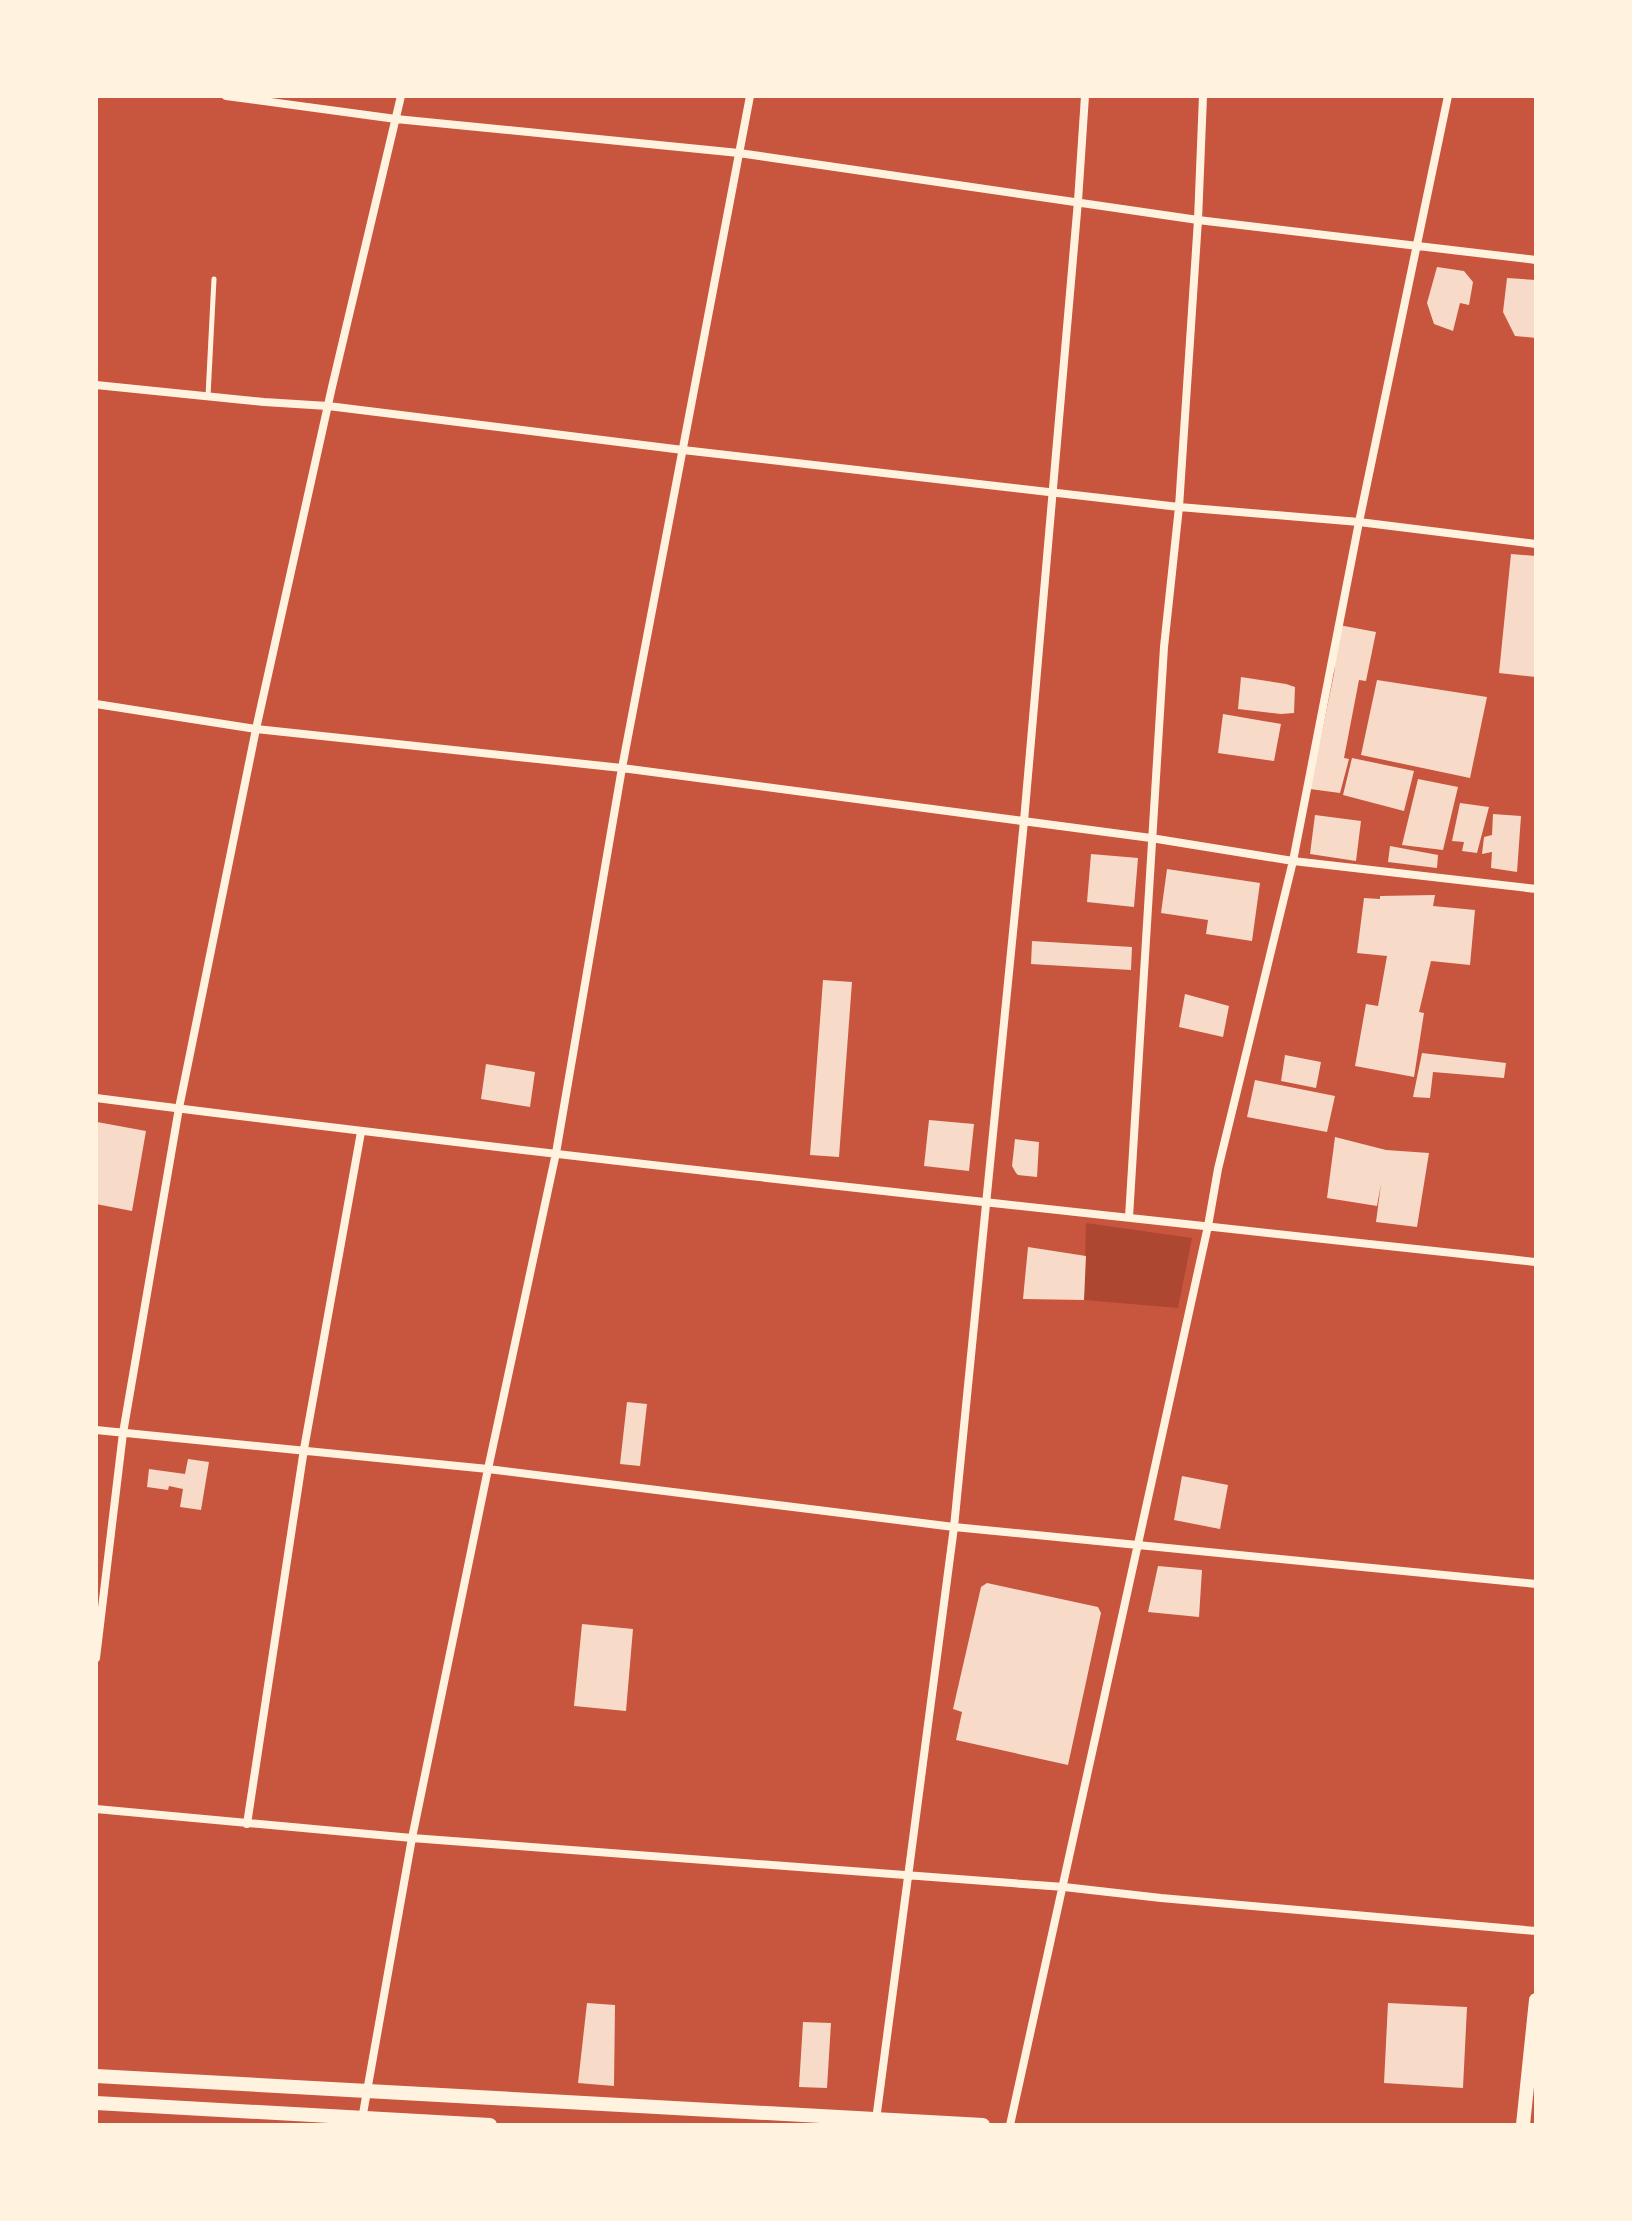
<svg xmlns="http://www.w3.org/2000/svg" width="1632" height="2221" font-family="Poppins,sans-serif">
<rect width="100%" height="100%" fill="#c8553d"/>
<!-- green -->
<path fill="#ae4732" d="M1086,1223L1192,1238L1178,1308L1084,1300Z"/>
<!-- building -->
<path fill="#f7dbc8" d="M1437,267L1464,271L1473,282L1469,305L1460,303L1453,331L1434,324L1427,303Z
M1507,278L1536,280V338L1515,336L1503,312Z
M1511,554L1536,556V677L1499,673Z
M1339,625L1376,632L1366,681L1359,680L1344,758L1349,759L1340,793L1310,789L1334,674Z
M1241,677L1286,684L1295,687L1294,713L1281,714L1238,709Z
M1377,680L1487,697L1470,778L1361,755Z
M1223,714L1281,724L1274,761L1218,753Z
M1352,758L1414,771L1404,811L1343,795Z
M1418,779L1458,787L1443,850L1402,845Z
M1460,803L1489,807L1477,853L1462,851L1464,842L1452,841Z
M1493,814L1521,816L1517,872L1491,868L1492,852L1482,854L1484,837L1492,835Z
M1315,815L1361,821L1356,861L1310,854Z
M1390,846L1438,855L1437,868L1388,862Z
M1091,854L1138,858L1134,907L1087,902Z
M1167,869L1260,883L1252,941L1206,934L1208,920L1161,913Z
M1435,895L1433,906L1475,910L1470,965L1431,961L1419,1012L1424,1013L1414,1077L1355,1066L1366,1004L1378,1006L1387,956L1357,953L1364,898L1380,899V896Z
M1032,941L1132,947L1131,970L1031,964Z
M823,980L852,982L839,1157L810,1155Z
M1185,994L1229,1006L1223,1037L1179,1027Z
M1422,1053L1506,1063L1504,1078L1433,1072L1430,1098L1413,1097Z
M1285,1055L1321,1062L1316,1088L1281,1081Z
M486,1064L535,1072L530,1107L481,1099Z
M1255,1080L1335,1096L1327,1132L1247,1117Z
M929,1120L974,1124L969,1171L924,1166Z
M97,1122L146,1131L132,1211L96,1204Z
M1335,1137L1386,1150L1429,1153L1417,1227L1376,1222L1381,1184L1377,1206L1327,1198Z
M1015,1139L1039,1142L1037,1177L1018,1175L1016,1173L1012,1166Z
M1028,1247L1086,1256L1084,1300L1023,1299Z
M627,1402L647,1404L640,1466L620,1464Z
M188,1459L209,1462L201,1510L180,1507L183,1489L169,1486L168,1490L147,1487L149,1469L185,1474Z
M1182,1476L1228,1485L1220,1529L1174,1520Z
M1158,1566L1202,1570L1199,1617L1148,1612Z
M987,1583L1098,1607L1101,1613L1068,1765L956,1740L962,1712L953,1709L981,1587Z
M582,1624L633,1629L626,1711L574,1706Z
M587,2003L615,2005L614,2086L578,2083Z
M1388,2003L1467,2007L1463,2088L1384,2083Z
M803,2022L831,2023L827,2088L799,2087Z"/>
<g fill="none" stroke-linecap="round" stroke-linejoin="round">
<!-- service -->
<path stroke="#fff3e0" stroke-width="5" d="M208,396L214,279"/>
<!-- minor -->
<path stroke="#fff3e0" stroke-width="8" d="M226,96L396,119L739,153L1198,220L1536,260
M96,385L264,402L328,406L683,450L1179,507L1359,522L1536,544
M96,704L256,729L622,768L1151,838L1293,861L1536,889
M96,1098C575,1159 1056,1210 1536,1262
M1129,1217L1164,647L1179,507L1198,220L1203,96
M96,1430L488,1469L954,1527L1536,1584
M96,1658L123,1433L179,1108L256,729L332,387L401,96
M96,1809L412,1838L1064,1887L1161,1898L1536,1931
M247,1824L304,1449L361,1132
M876,2120L954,1527L1024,821L1078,201L1085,96
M361,2125L412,1838L488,1469L556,1153L622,768L750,96
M1010,2125L1208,1226L1218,1169L1293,861L1359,522L1448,96"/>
<!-- secondary -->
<path stroke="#fff3e0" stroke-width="14" d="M96,2076L983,2125
M96,2103L490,2125"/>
<!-- primary -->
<path stroke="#fff3e0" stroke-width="14" d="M1523,2125L1536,2000"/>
</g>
<!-- border -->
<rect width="1632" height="2221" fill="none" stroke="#fff3e0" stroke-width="196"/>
</svg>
